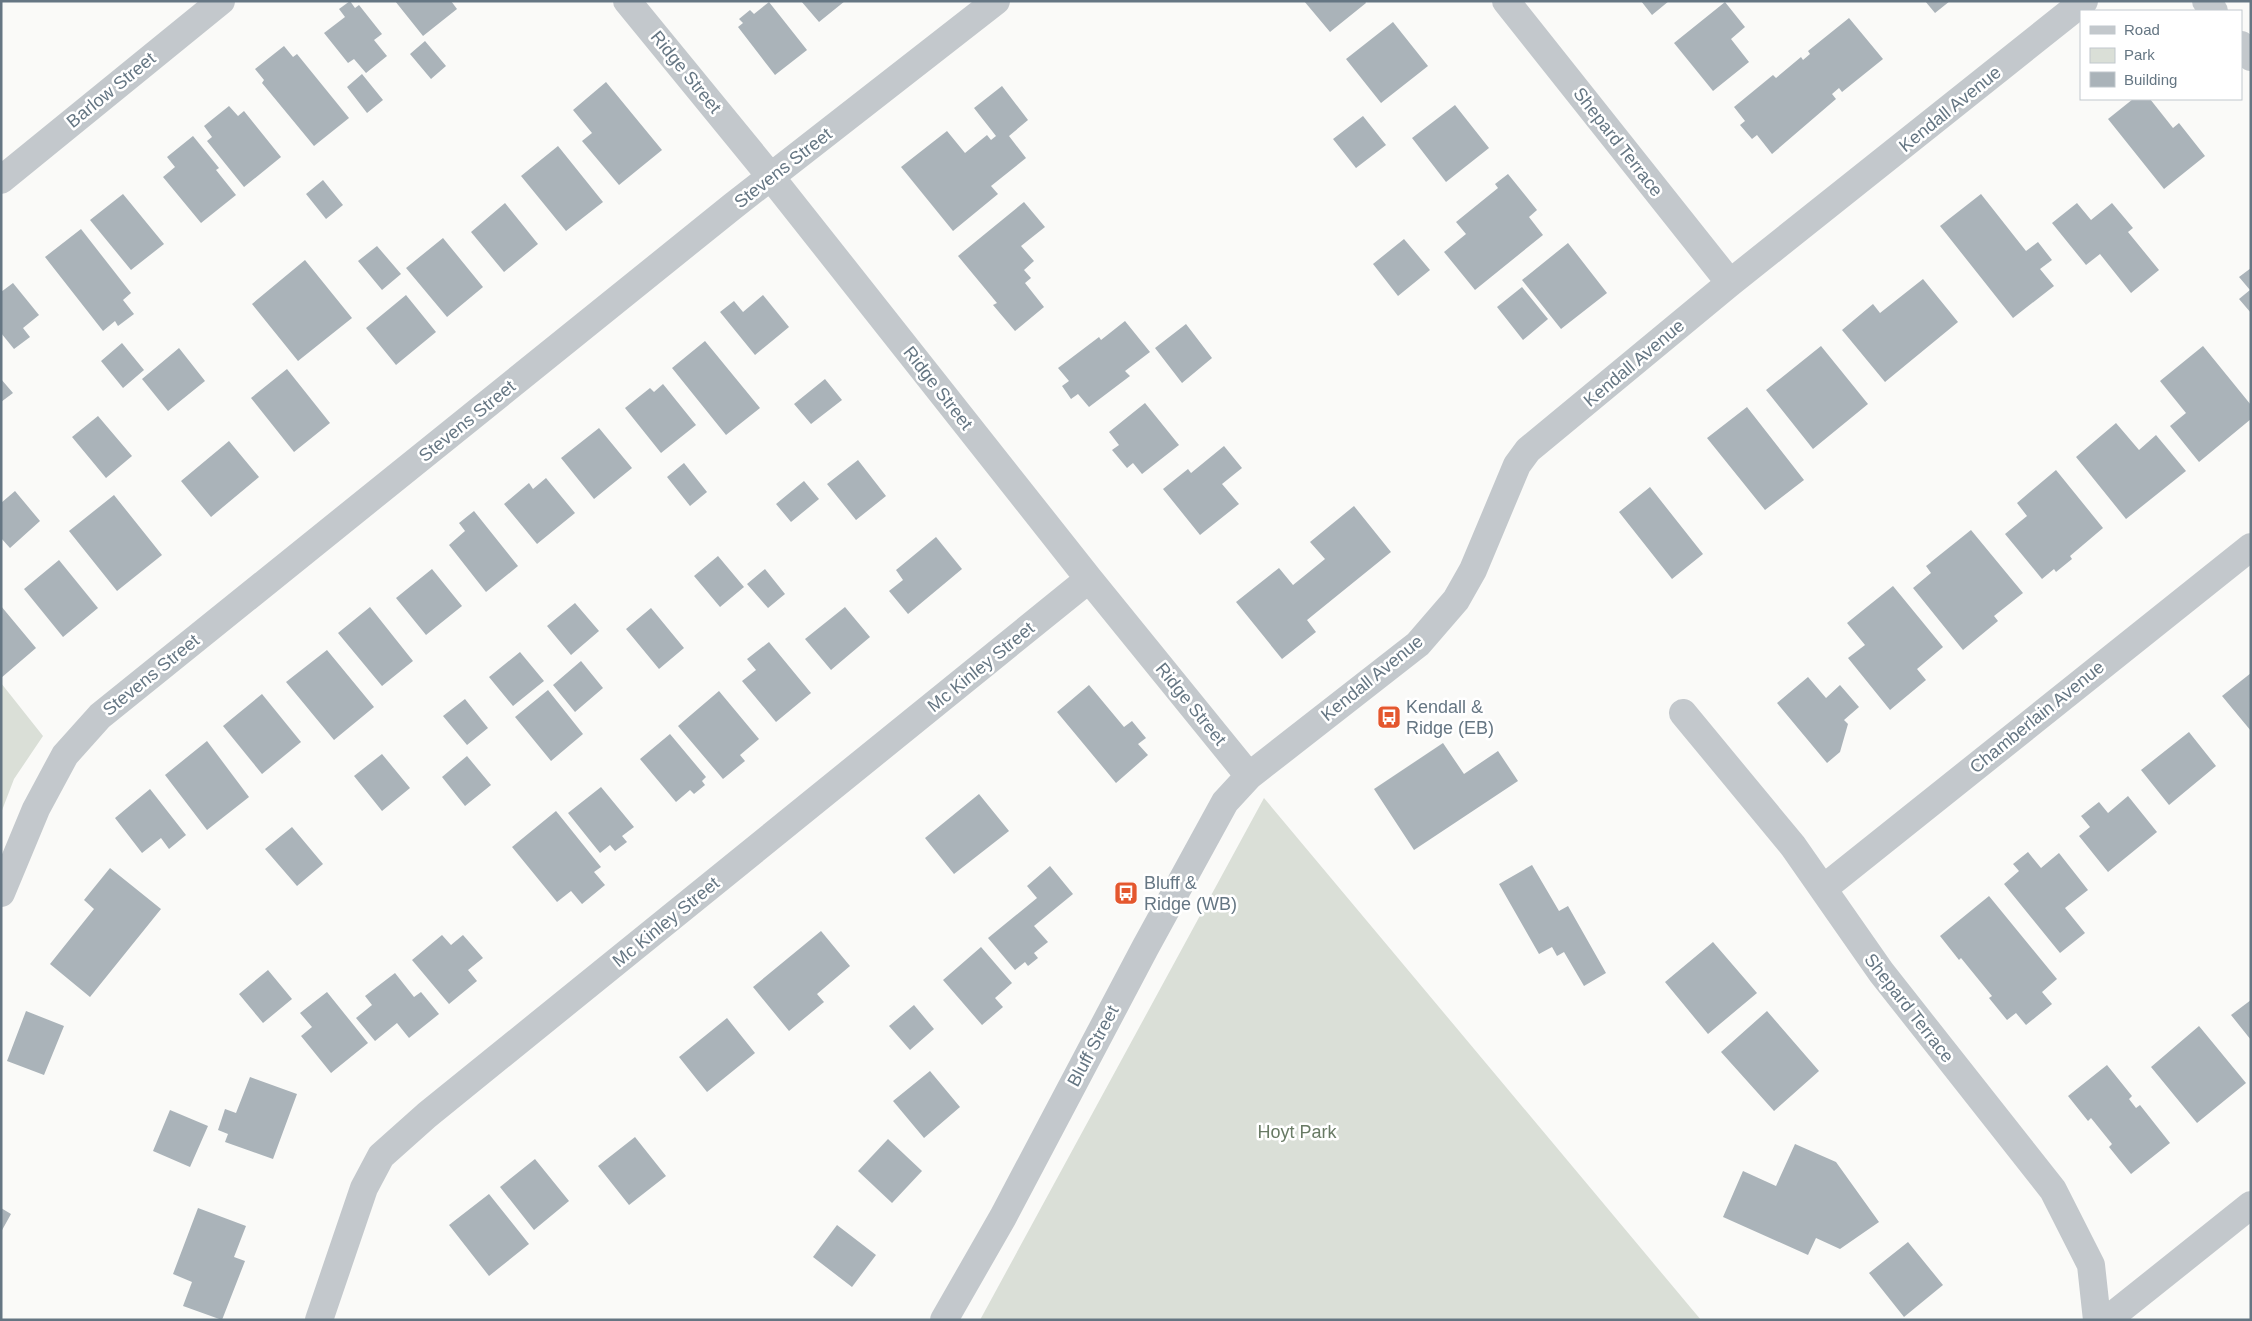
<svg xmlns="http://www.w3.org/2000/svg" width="2252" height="1321" font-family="Arial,sans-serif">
<rect width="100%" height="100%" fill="#fafaf8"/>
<!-- green -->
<path fill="#dadfd7" d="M1,683L43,736L14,779L1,813Z
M1264,798L1701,1320H980Z"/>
<!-- building -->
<path fill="#aab3b9" d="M350,1L355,8L359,5L382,34L374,40L387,56L366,73L354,59L348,63L324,33L345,17L339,9Z
M395,1H451L457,9L423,36Z
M801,1H845L819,22Z
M1304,1H1365L1366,3L1330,32Z
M1641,1H1669L1652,15Z
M1925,1H1950L1935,13Z
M769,2L807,50L775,75L738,27L743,23L739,19L750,10L754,14Z
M1725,2L1745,27L1731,39L1749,62L1713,91L1674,43Z
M1849,18L1883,59L1842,92L1839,88L1832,94L1836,99L1772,154L1757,135L1752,139L1740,125L1745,121L1734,107L1773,75L1776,78L1801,57L1803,60L1810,54L1808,51Z
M1393,22L1428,66L1381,103L1346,59Z
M425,41L446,66L431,79L410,54Z
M284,46L293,57L297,54L349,118L314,146L262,83L264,80L255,69Z
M362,74L383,100L367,113L347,87Z
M606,82L662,150L619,185L582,141L592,133L573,110Z
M1002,86L1028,120L1009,136L1026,158L991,186L998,194L953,231L901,167L947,131L965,153L987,135L991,140L996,136L974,108Z
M2133,99H2150L2173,128L2179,123L2205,156L2164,189L2108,119Z
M1455,105L1489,148L1446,182L1412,138Z
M229,106L238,116L244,111L281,157L244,187L207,141L212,137L204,126Z
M1363,116L1386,145L1356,168L1333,139Z
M193,136L219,168L216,170L236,195L201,223L163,177L175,167L167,157Z
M558,146L603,202L566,231L521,176Z
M1508,174L1537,210L1529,217L1543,235L1475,290L1444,252L1466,234L1456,222L1498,188L1495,184Z
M323,180L343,205L326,219L306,194Z
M123,194L164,244L131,270L90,220Z
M1981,194L2026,251L2038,242L2052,260L2040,269L2054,286L2013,318L1940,226Z
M1024,202L1045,227L1021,246L1034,261L1024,270L1031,278L1025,283L1044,307L1015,331L993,305L997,303L958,256Z
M505,203L538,244L504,272L471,232Z
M2077,203L2091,220L2112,203L2133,228L2128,232L2159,270L2131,293L2100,254L2086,265L2052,223Z
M81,229L131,293L123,300L134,314L118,326L115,321L103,331L45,257Z
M443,238L483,287L447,317L406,268Z
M1404,239L1430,270L1398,296L1373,264Z
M1568,243L1607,293L1561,329L1522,280Z
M377,246L401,274L382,290L358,261Z
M305,260L352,318L298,361L252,304Z
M2251,268V313L2239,299L2250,290L2239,277Z
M1923,279L1958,322L1885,382L1842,330L1873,304L1880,313Z
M13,283L39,315L23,328L30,337L14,349L1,333V292Z
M1522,287L1548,319L1523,340L1497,307Z
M406,295L436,332L396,365L366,328Z
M763,295L789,327L755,355L720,312L734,301L743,312Z
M1125,321L1150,352L1125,371L1130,376L1089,407L1078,394L1071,399L1062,386L1069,381L1058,368L1099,337L1101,340Z
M1186,324L1212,358L1182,383L1155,348Z
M705,341L760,408L726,435L672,368Z
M122,343L144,370L123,388L101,361Z
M1821,346L1868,404L1813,449L1766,390Z
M2203,346L2251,405V419L2199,462L2170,426L2186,413L2160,381Z
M179,348L205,381L168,411L142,379Z
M287,369L330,423L294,452L251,398Z
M1,379L13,393L1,402Z
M825,379L842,400L811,424L794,404Z
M663,384L696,425L661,453L625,408L650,388L654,392Z
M1145,403L1179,445L1142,474L1133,463L1127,468L1112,450L1119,445L1109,432Z
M1747,407L1804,480L1765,510L1707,438Z
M98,416L132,456L106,478L72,437Z
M2116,423L2139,450L2156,435L2186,471L2126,519L2076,457Z
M599,428L632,468L594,499L561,458Z
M229,441L259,477L211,517L181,481Z
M1224,446L1242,468L1222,484L1239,504L1200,535L1163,489L1188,469L1191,473Z
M858,460L886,496L856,520L827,484Z
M684,463L707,492L690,506L667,477Z
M2056,470L2103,528L2070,556L2072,559L2056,572L2054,569L2042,579L2005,534L2027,516L2017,503Z
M546,478L575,513L537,544L504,504L529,483L533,489Z
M804,481L819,499L791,522L776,504Z
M1650,487L1703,554L1672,579L1619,512Z
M15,491L40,521L10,548L1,538V503Z
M114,495L162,555L117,591L69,531Z
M1354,506L1391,552L1307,620L1316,632L1282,659L1236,602L1279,568L1293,585L1325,559L1310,542Z
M474,511L518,566L486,592L449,545L465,531L459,523Z
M1971,530L2023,593L1994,616L1998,621L1963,650L1913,588L1931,573L1926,566Z
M936,537L962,569L908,614L889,591L903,580L896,570Z
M718,556L744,587L720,607L694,576Z
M59,560L98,608L63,637L24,589Z
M432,569L462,606L426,635L396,598Z
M765,569L785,594L768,608L747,584Z
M1893,586L1943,647L1917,669L1926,680L1890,710L1848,658L1865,645L1847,623Z
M575,603L599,631L571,655L547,626Z
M1,606L36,648L1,678Z
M370,607L413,661L382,686L338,633Z
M845,607L870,637L831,670L805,639Z
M651,608L684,648L659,669L626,629Z
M769,642L811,693L776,722L742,681L756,670L747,659Z
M327,650L374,707L334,740L286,682Z
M520,652L544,681L513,706L489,677Z
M581,661L603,688L575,712L553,685Z
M2251,673V731L2222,696Z
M1808,677L1826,698L1840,685L1859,707L1844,720L1848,724L1840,752L1827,763L1777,703Z
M1089,685L1124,727L1132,721L1146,738L1138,744L1148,755L1116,783L1057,712Z
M548,690L583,734L551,761L515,717Z
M719,691L759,739L740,755L745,761L723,779L678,726Z
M262,694L301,742L262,774L223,726Z
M465,699L488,728L467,745L443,716Z
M2189,732L2216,766L2169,805L2141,770Z
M670,734L706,777L702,781L705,785L694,794L690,790L676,802L640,759Z
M207,741L249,797L207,830L165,775Z
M1443,743L1464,774L1498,751L1518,781L1414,850L1374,789Z
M382,754L410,788L382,811L354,776Z
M467,756L491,785L465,806L442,777Z
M601,787L634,827L622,836L627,842L615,851L610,845L600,853L568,813Z
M150,789L186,835L169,849L161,838L142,853L115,818Z
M979,794L1009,831L954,874L925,838Z
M2128,796L2157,832L2108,872L2079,836L2090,827L2081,816L2099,802L2108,813Z
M556,811L601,867L594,872L605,885L582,904L571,891L557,902L512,847Z
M292,827L323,864L297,886L265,849Z
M2028,852L2041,868L2059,853L2088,890L2065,908L2085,933L2060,953L2004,884L2019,871L2013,864Z
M1532,865L1559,911L1568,906L1606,973L1584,986L1564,952L1557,956L1552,947L1539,954L1499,884Z
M1050,866L1073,894L1034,926L1048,942L1034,953L1038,958L1028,966L1025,962L1015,970L988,938L1037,898L1027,886Z
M110,868L161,909L90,997L50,964L94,909L84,900Z
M1989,896L2057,979L2042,992L2052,1004L2026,1025L2016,1013L2007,1020L1989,998L1992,996L1961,958L1959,960L1940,936Z
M821,931L850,966L817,994L824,1002L789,1031L753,987Z
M442,935L451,945L463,935L483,958L468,970L477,981L449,1004L412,960Z
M1713,942L1757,993L1708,1034L1665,982Z
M981,947L1012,983L995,998L1003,1007L982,1025L943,980Z
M268,970L292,999L263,1023L239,994Z
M395,973L414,997L421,992L439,1014L409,1038L397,1023L375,1041L356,1018L372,1005L365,996Z
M327,992L368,1043L331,1073L301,1036L312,1027L300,1013Z
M2251,1000V1040L2231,1015Z
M914,1005L934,1029L910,1050L889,1026Z
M26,1011L64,1026L44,1075L7,1061Z
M1767,1011L1819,1071L1774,1111L1721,1052Z
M727,1018L755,1053L707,1092L679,1057Z
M2199,1026L2246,1083L2197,1123L2151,1067Z
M2107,1065L2132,1096L2129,1099L2136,1108L2140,1105L2170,1143L2131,1174L2109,1147L2112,1144L2091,1118L2088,1121L2068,1096Z
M930,1071L960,1107L924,1138L893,1101Z
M250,1077L297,1094L273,1159L225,1142L228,1134L218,1130L225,1109L236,1113Z
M170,1110L208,1126L190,1167L153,1151Z
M635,1137L666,1176L629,1205L598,1166Z
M888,1139L922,1171L892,1203L858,1171Z
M1795,1144L1836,1162L1879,1222L1840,1249L1816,1238L1808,1255L1723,1217L1743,1171L1776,1186Z
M535,1159L569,1201L534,1230L500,1187Z
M489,1194L529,1244L489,1276L449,1225Z
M1,1208L11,1214L1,1232Z
M198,1208L246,1226L234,1257L245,1261L222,1320L183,1306L192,1282L173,1274Z
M837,1225L876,1255L852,1287L813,1257Z
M1908,1242L1943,1285L1904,1317L1869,1273Z"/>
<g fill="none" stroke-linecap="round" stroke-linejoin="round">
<!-- minor -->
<path stroke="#c3c8cc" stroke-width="28" d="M627,1L771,177L1089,579L1249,776
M1506,1L1730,283
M2206,1L2214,11
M2241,45L2251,57
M1,180L221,1
M1683,713L1793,846L1881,972L2053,1190L2091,1265L2097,1320
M1824,888L2251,547
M1,893L36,809L65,755L100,716L733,206L996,1
M319,1320L364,1188L381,1156L427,1115L1089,579
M944,1320L1003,1217L1145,948L1225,802L1249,776L1418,644L1456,600L1473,570L1517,465L1528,450L1730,283L2084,1
M2107,1320L2251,1205"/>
</g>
<!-- icons -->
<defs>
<g id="bus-square" transform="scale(1.25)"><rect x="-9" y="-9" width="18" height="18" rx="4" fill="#e4572e" stroke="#fff"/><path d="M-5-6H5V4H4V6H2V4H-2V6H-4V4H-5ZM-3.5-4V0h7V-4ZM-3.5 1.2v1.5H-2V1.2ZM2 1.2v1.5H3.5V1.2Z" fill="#fff"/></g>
</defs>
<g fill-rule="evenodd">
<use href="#bus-square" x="1389" y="717"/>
<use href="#bus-square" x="1126" y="893"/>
</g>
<g text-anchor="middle" stroke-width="5" stroke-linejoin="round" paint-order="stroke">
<!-- street labels -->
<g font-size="18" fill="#657683" stroke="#fff">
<text transform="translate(686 72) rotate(51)" y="6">Ridge Street</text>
<text transform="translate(111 90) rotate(-39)" y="6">Barlow Street</text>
<text transform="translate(1950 109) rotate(-39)" y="6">Kendall Avenue</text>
<text transform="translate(1618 142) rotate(52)" y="6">Shepard Terrace</text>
<text transform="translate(783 168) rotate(-38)" y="6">Stevens Street</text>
<text transform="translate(1634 363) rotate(-40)" y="6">Kendall Avenue</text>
<text transform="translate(938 388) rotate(52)" y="6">Ridge Street</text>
<text transform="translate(467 421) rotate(-39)" y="6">Stevens Street</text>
<text transform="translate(981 667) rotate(-39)" y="6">Mc Kinley Street</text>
<text transform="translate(151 675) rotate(-39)" y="6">Stevens Street</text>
<text transform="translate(1372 678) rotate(-39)" y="6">Kendall Avenue</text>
<text transform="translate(1191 704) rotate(51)" y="6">Ridge Street</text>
<text transform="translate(2037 717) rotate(-39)" y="6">Chamberlain Avenue</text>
<text transform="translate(666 922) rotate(-39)" y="6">Mc Kinley Street</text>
<text transform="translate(1909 1008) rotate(52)" y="6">Shepard Terrace</text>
<text transform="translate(1093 1046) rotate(-62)" y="6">Bluff Street</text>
</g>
<!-- poi labels -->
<g font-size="18" fill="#657683" stroke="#fff" text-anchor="start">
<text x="1406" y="713">Kendall &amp;<tspan x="1406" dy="21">Ridge (EB)</tspan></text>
<text x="1144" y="889">Bluff &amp;<tspan x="1144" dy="21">Ridge (WB)</tspan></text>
</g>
<!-- park labels -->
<g font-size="18" fill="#687a64" stroke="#fff">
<text x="1297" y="1138">Hoyt Park</text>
</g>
</g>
<!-- border -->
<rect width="2252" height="1321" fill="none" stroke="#657683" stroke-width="5"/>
<!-- legend -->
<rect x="2080" y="10" width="162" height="90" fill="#ffffff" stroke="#c1c8cd"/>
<rect x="2090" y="26" width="25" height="8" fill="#c3c8cc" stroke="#c1c8cd"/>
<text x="2124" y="35" font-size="15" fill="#657683">Road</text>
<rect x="2090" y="48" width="25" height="15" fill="#dadfd7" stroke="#c1c8cd"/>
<text x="2124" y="60" font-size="15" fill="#657683">Park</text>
<rect x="2090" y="72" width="25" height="15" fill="#aab3b9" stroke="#c1c8cd"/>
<text x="2124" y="85" font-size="15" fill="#657683">Building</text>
</svg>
